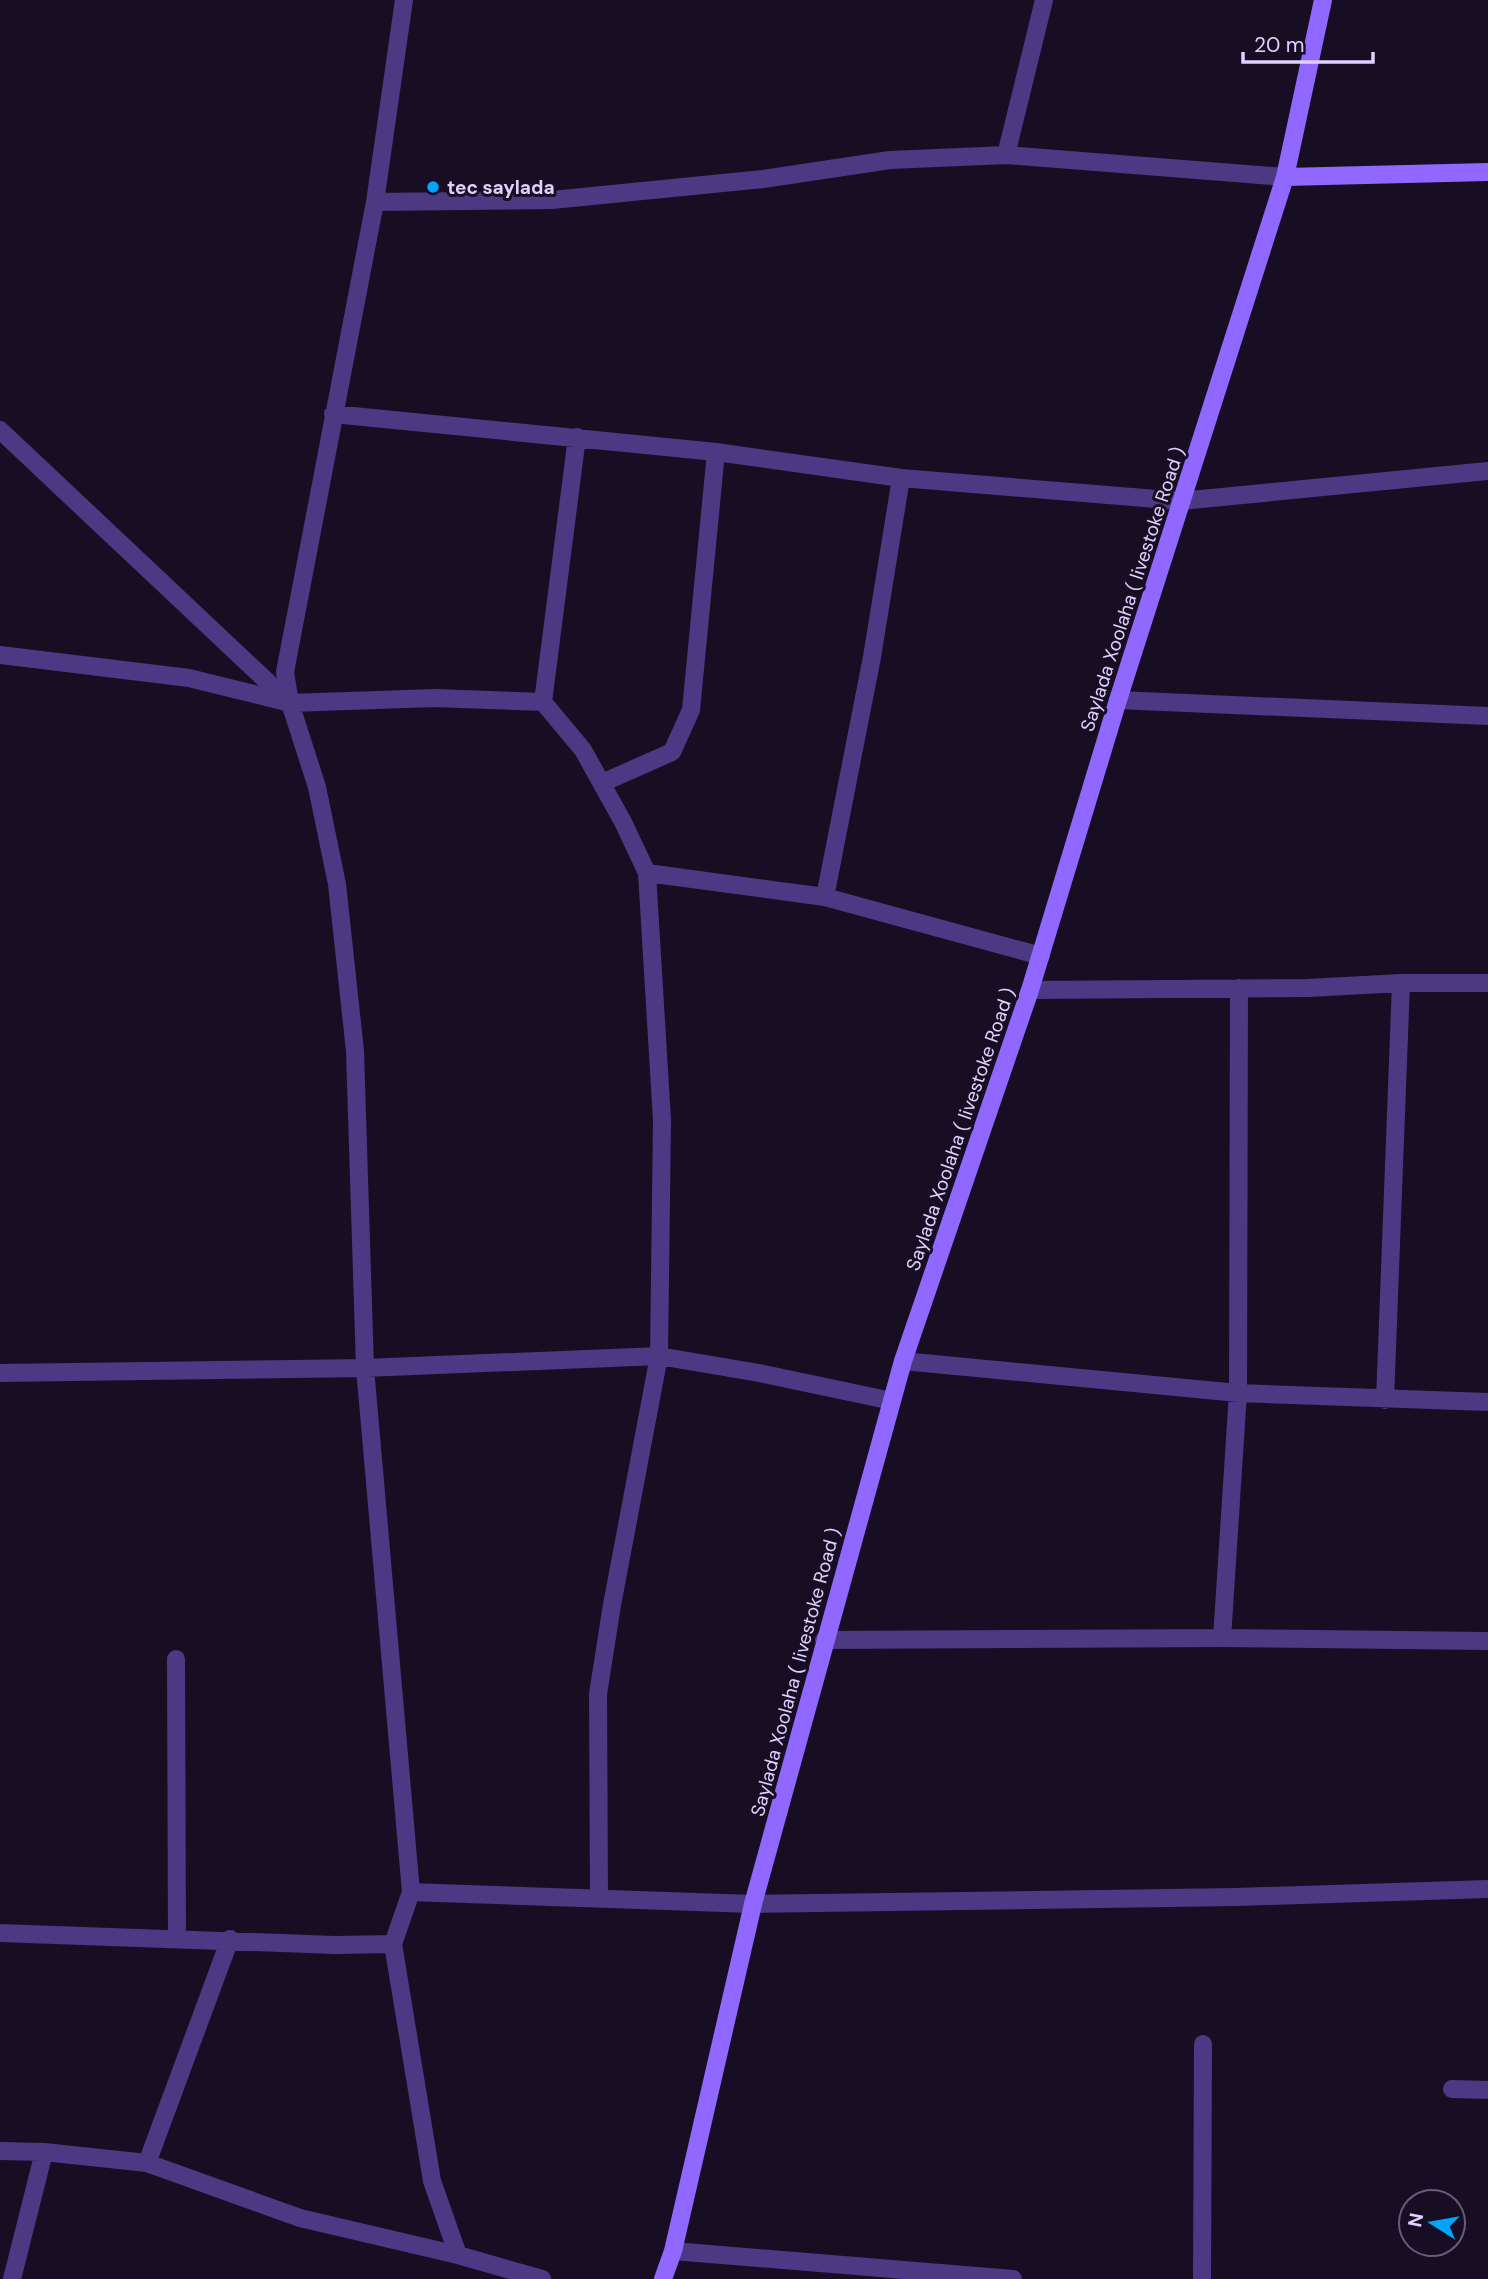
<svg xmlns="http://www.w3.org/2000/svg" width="1488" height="2279" font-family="'DM Sans',sans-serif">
<rect width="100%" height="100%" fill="#170e24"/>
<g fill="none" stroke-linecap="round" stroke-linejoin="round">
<!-- lane -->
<path stroke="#4d3884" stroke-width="18" d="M0,430L290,703
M602,783L672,752L691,710L716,452
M176,1659L177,1938"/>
<!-- street -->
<path stroke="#4d3884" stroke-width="18" d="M404,0L375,202L285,672L290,703L317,787L337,884L355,1051L365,1368L411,1892L393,1944L432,2181L458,2255
M1006,155L1285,177
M375,202L552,200L763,179L890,160L1006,155L1044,0
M333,414L716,452L901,478L1181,501L1488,471
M0,655L189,678L290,703L435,698L543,702L583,750L623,822L647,873L662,1120L659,1356L612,1605L598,1694L599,1899
M1118,700L1488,716
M543,702L577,437
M647,873L825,897L1041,956
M825,897L872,657L901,478
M1030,990L1308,988L1401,983H1488
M903,1361L1238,1393L1488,1402
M0,1373L365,1368L659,1356L759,1373L892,1401
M1385,1400L1401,983
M1222,1638L1238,1393L1239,988
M824,1640L1222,1638L1488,1641
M411,1892L753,1904L1236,1897L1488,1889
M0,1933L335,1945L393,1944
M1452,2089L1488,2090
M0,2151L44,2152L147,2163L300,2218L458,2255L542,2279
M147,2163L230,1939
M673,2251L1013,2279
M12,2279L44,2152
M1202,2279L1203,2044"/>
<!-- secondary -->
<path stroke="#9067ff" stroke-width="18" d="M1285,177L1488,172
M663,2279L673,2251L753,1904L903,1361L1030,990L1118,700L1285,177L1323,0"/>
</g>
<!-- markers -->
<circle fill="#00a5fb" stroke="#170e24" stroke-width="2.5" cx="433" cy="187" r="7"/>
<g text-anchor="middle" stroke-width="6" stroke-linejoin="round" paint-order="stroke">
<!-- poi labels -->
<g font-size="19" font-weight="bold" fill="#e1d0ff" stroke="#170e24" text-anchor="start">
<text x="447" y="194">tec saylada</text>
</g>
<!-- street labels -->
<g font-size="19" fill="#e1d0ff" stroke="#170e24">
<text transform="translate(1132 589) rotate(-72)" y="7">Saylada Xoolaha ( livestoke Road )</text>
<text transform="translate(960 1129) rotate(-71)" y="7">Saylada Xoolaha ( livestoke Road )</text>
<text transform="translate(795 1672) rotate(-75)" y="7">Saylada Xoolaha ( livestoke Road )</text>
</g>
</g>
<!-- north arrow -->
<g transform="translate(1432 2223) rotate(281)"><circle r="33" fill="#170e24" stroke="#685c7c" stroke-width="2"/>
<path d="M0-5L12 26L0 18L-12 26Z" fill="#00a5fb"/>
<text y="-10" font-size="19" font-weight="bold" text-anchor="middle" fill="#e1d0ff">N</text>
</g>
<!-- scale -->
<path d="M1243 52v10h130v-10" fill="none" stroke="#e1d0ff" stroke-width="3.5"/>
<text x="1254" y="52" font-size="21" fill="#e1d0ff" stroke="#170e24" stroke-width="5" paint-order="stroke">20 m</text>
</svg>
